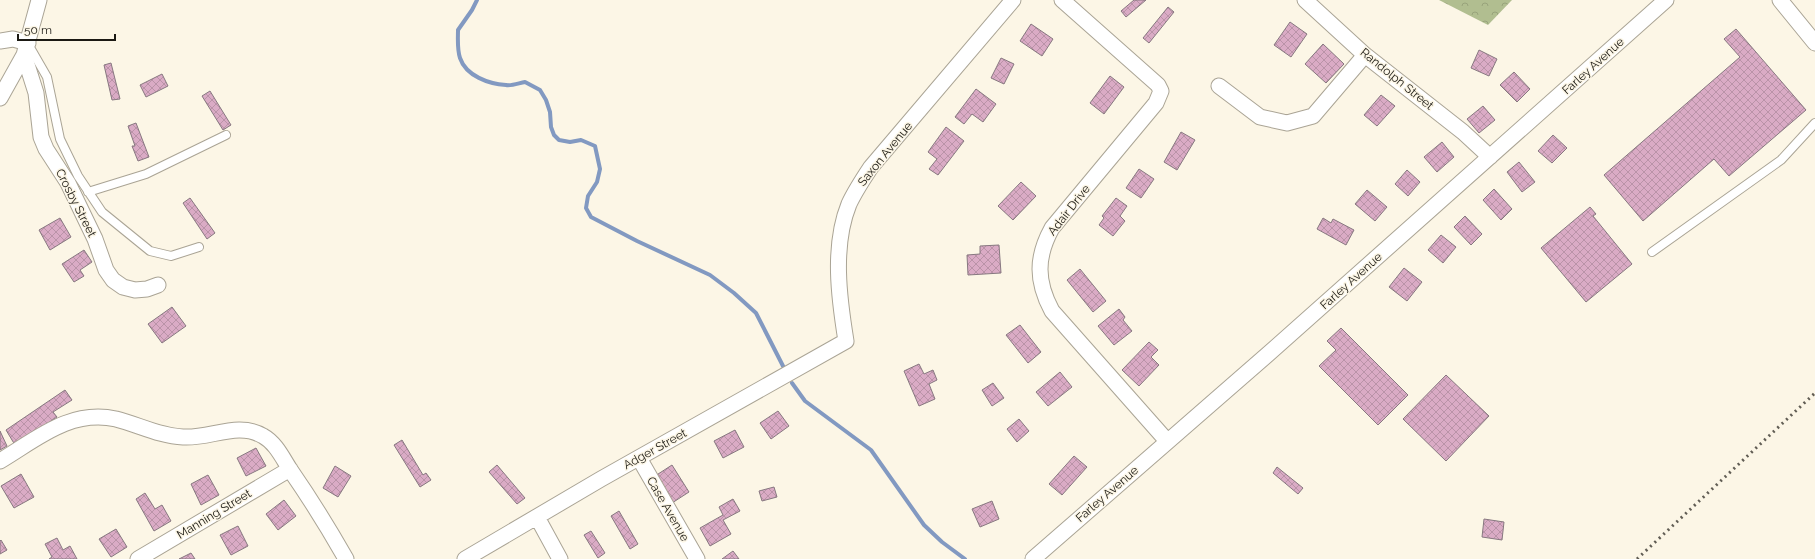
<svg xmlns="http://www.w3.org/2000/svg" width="1815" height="559" font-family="Raleway,sans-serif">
<defs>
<pattern id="forest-crowns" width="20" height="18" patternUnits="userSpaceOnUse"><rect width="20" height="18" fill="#b1be90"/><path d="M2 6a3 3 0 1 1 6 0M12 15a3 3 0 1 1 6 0" fill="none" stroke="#98a37b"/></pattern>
<pattern id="building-cross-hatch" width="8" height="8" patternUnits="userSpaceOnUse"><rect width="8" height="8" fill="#daabc5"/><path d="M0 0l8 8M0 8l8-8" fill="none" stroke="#ba93a8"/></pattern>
</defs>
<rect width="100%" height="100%" fill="#fcf6e6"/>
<!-- forest -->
<path fill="url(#forest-crowns)" d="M1439,0H1512L1488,25Z"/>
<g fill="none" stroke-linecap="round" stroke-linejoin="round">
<!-- stream -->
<path stroke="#8299c1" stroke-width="4" d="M477,0L472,10L458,30C458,39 457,49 460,58C466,76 489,84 506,85C512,86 519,83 525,82L540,90L546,100L550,112L551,127L554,135L559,140L570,142L581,140L595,146L600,169L597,182L588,196L586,208L591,217L637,241L710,275L734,293L756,313L783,366
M792,383L805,401L871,450L924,525L942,542L965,559"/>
</g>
<!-- building -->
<path fill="url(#building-cross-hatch)" stroke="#877880" d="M1134,0H1146L1126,17L1121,11Z
M1168,7L1174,12L1149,43L1143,38Z
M1290,22L1307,34L1291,57L1274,45Z
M1031,24L1053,39L1042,56L1020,41Z
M1736,29L1806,110L1729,176L1714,159L1643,221L1604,175L1740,57L1724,39Z
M1323,44L1344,64L1326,83L1305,64Z
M1479,50L1497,59L1489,76L1471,68Z
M1001,58L1014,64L1004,84L991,78Z
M111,63L120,99L112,100L104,65Z
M1514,72L1530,89L1517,102L1500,85Z
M162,74L168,86L146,97L140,85Z
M1110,76L1124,87L1104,114L1090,103Z
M976,89L996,104L983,122L972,114L964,124L955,117Z
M210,91L231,125L223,130L202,96Z
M1381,95L1395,106L1377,126L1364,115Z
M1483,106L1495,120L1479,133L1467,119Z
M136,123L149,157L138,161L132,146H135L128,126Z
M946,127L964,141L938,175L929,169L937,159L928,152Z
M1181,132L1195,140L1177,170L1164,162Z
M1553,135L1567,148L1552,163L1538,151Z
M1442,142L1454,157L1437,172L1424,157Z
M1519,162L1535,182L1522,192L1507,172Z
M1139,169L1154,179L1141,198L1126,188Z
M1407,170L1420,182L1408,196L1395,184Z
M1021,182L1036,196L1013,220L998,206Z
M1494,189L1512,209L1501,220L1483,200Z
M1367,190L1387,207L1375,221L1355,204Z
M190,198L215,233L207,239L183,203Z
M1116,198L1127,206L1120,216L1125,221L1113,236L1099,225L1104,218L1102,216Z
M1590,207L1596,214L1593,216L1632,264L1586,302L1541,248Z
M1465,216L1482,234L1471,245L1454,227Z
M60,218L71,237L50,250L39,230Z
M1323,218L1331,223L1333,219L1354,230L1346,245L1317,229Z
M1441,235L1456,247L1443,263L1428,250Z
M999,245L1001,273L968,275L967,255L980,254V246Z
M84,250L92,262L80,270L84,276L74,282L62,264Z
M1404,268L1422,282L1407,301L1389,287Z
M1080,269L1106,301L1093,312L1067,280Z
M172,307L186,326L162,343L148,324Z
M1119,309L1125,317L1123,320L1132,331L1114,345L1098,326Z
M1020,325L1041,352L1028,363L1006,335Z
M1341,328L1408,395L1378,425L1319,366L1336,350L1327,341Z
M1149,342L1158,350L1151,357L1159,365L1139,386L1122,370Z
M919,364L924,374L933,370L937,380L929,384L935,399L919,406L904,371Z
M1060,372L1072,387L1048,406L1036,392Z
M1446,375L1489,416L1446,461L1403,419Z
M993,383L1004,398L992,406L982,390Z
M65,390L72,400L53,412L57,417L15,445L6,430Z
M778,411L789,426L771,439L760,423Z
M1019,419L1029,431L1017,442L1007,429Z
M735,430L744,447L723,458L714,441Z
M0,431L7,446L0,450Z
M402,440L423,475L426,473L431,480L420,487L394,445Z
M256,448L266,466L246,476L237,458Z
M1074,456L1087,467L1062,495L1049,484Z
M497,465L525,498L517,504L489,472Z
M672,465L689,492L672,503L655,476Z
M335,466L351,476L338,497L323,488Z
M1277,467L1303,488L1298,494L1273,473Z
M21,474L34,497L14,508L1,486Z
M208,475L219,495L201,505L191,484Z
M774,487L777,497L762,501L759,491Z
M145,493L155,509L162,505L171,521L154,531L136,499Z
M733,499L740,511L723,520L731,534L710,546L700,528L723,515L719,507Z
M284,500L296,516L278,530L266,514Z
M992,501L999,519L980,527L972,509Z
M619,511L638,544L630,549L611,516Z
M1484,519L1504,522L1502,540L1482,537Z
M238,526L248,546L231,555L220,535Z
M116,529L127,547L111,557L99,539Z
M591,531L605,553L598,558L584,535Z
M57,538L63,550L70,546L77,559H49L52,557L45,544Z
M1,540L7,550L0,554V541Z
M733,551L739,559H722Z
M191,553L195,559H179Z"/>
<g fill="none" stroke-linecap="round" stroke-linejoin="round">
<!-- lane casing -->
<g stroke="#aaa495" stroke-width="10">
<path id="lane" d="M28,44L47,77L60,139L78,176L102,212L150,251L171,256L199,247
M88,192L146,174L226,135
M1652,252L1781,160L1815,123"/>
</g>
<!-- street casing -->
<g stroke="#aaa495" stroke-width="17">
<path id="street" d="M1062,0L1158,85L1161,91L1156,103L1052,228C1036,257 1036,281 1052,311L1167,441
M1305,0L1365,55L1463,132L1490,157
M1780,0L1815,43
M0,41L13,39L28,43
M24,55L36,93L41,137L46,149L68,183L95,239L106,270L113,280L123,287L135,290L147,289L158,285
M1219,86L1260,117L1287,123L1313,116L1365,55
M0,98L24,55L39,0
M639,458L697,559
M0,461C37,439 70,409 116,419C139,425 160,436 183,437C210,439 238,421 263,436C276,443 283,459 291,471C311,500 329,529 346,559
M537,517L560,559
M138,559L290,469
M465,559L601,479L846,341C839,298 832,246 849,204C855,191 863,179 871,167L1013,0
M1033,559L1267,355L1666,0"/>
</g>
<!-- lane -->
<use href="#lane" stroke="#fff" stroke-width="8"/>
<!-- street -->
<use href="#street" stroke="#fff" stroke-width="15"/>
<!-- rail -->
<path stroke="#615d54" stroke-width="3" stroke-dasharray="2 4" stroke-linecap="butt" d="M1637,559L1815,393"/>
</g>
<g text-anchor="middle" stroke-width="3" stroke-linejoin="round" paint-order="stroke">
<!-- street labels -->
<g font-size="12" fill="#1b1913" stroke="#fcf6e6">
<text transform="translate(1593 66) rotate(-42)" y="4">Farley Avenue</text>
<text transform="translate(1397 79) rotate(39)" y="4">Randolph Street</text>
<text transform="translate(885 154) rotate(-51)" y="4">Saxon Avenue</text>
<text transform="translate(76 203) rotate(63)" y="4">Crosby Street</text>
<text transform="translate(1069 210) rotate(-52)" y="4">Adair Drive</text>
<text transform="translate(1351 281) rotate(-42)" y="4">Farley Avenue</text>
<text transform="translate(655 449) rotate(-29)" y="4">Adger Street</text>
<text transform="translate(1107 494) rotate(-41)" y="4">Farley Avenue</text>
<text transform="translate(668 509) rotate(60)" y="4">Case Avenue</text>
<text transform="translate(214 514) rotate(-31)" y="4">Manning Street</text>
</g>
</g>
<!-- scale -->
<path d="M18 34v6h97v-6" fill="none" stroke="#1b1913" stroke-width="2"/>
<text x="24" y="34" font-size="12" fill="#1b1913" stroke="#fcf6e6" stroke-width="3" paint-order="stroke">50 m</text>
</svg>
